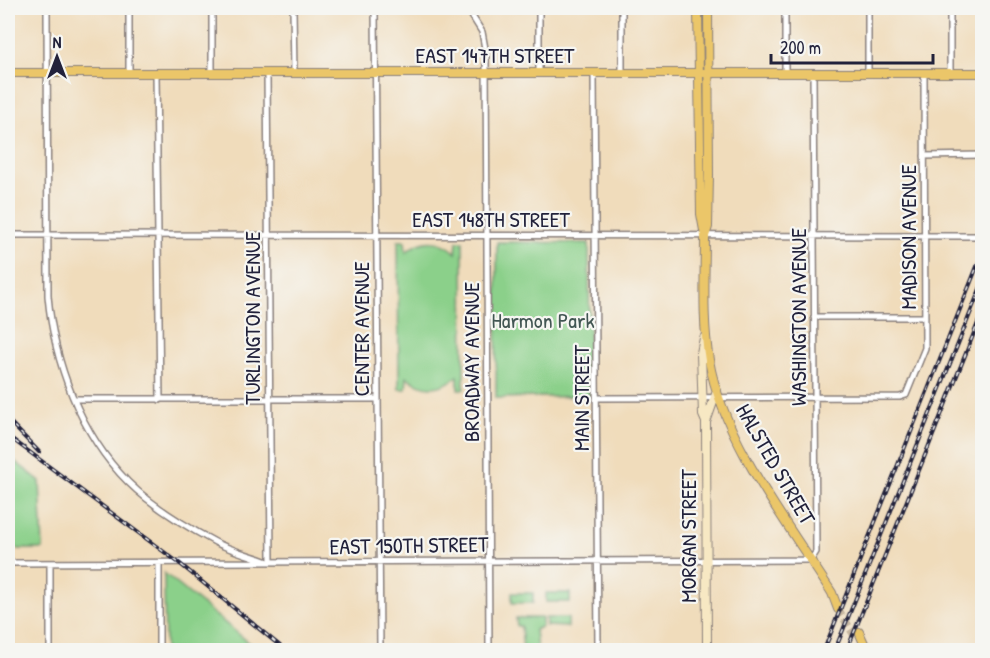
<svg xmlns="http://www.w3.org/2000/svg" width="990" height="658" font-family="'Patrick Hand',sans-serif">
<rect width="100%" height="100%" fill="#f6f6f2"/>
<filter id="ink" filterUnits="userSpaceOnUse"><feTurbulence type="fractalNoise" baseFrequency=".0167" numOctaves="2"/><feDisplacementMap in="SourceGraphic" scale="12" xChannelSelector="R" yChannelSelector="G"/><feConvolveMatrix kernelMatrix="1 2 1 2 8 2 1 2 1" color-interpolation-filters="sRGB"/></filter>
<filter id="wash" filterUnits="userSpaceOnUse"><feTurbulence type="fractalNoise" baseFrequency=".008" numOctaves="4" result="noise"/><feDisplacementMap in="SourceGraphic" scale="24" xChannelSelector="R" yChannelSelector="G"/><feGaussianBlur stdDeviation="1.35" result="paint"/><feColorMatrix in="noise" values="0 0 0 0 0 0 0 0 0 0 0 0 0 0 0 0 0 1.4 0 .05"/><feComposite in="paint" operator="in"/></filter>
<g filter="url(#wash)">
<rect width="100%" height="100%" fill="#f0dcbb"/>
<!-- green -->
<path fill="#8bd08a" stroke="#567962" stroke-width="1.5" d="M398,241H405L406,252C422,238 441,238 456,253L457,241H463L464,389H458V376C441,390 424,391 407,377L406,389H399Z
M497,242L589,243L590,396L496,398Z
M8,456L40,481L43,549H8Z
M164,573L258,650H165Z
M512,593H533V603H512Z
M546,593H570V602H546Z
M516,618H542V626L535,630L537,650H523L521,626H517Z
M546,618H568V627L546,626Z"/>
</g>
<g filter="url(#ink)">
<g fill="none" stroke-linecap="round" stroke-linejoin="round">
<!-- primary-tunnel -->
<path stroke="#c7b7a1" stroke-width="8" stroke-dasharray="8 4" stroke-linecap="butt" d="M838,609L856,638"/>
<!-- street casing -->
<g stroke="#897f7b" stroke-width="8">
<path id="street" d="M47,8L48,296C54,362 80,434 128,482C152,506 185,526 215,542C230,550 249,555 266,561
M129,8V73
M212,8V73
M293,8L294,73
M375,8L380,650
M467,8L482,32L486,54L489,650
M622,8V73
M785,8V72
M868,8V72
M950,8V73
M156,73L160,400
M267,73L271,562
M539,73V8
M594,73L598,650
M924,156L982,155
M8,235L975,236
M814,317H925
M597,398L900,397L906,395L925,348L924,73
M74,399H378
M8,563L811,560L816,552L813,72
M50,563V650
M159,563V650"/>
</g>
<!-- secondary casing -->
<g stroke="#897f7b" stroke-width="10">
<path id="secondary" d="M704,338L701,353L703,415L706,422L707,650
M706,422L717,391"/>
</g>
<!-- primary casing -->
<g stroke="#897f7b" stroke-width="10">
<path id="primary" d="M698,8L701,214L705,236
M708,8L709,175L708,227L705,236C705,277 702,319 709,360C723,441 788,524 832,593L838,609
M8,73H982
M859,632L867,650"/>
</g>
<!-- street -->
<use href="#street" stroke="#fff" stroke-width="5"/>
<!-- secondary -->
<use href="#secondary" stroke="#f7e8c3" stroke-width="8"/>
<!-- primary -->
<use href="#primary" stroke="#ebc669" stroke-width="8"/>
<!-- rail casing -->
<g stroke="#22223b" stroke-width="4">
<path id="rail" d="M8,420L39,452
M8,436L179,563L285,650
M824,650L982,254
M835,650L982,284
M847,650L982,313"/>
</g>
<!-- rail -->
<use href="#rail" stroke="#f6f6f2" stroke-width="1.5" stroke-dasharray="4.5" stroke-linecap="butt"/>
</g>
</g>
<g text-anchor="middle" stroke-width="4.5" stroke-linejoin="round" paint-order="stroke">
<!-- street labels -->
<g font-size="22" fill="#22223b" stroke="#f6f6f2">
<text x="495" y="63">EAST 147TH STREET</text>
<text x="491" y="227">EAST 148TH STREET</text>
<text transform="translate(908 237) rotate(-90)" y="8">MADISON AVENUE</text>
<text transform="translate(798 317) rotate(-90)" y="8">WASHINGTON AVENUE</text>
<text transform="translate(252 318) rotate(-90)" y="8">TURLINGTON AVENUE</text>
<text transform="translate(361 329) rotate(-90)" y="8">CENTER AVENUE</text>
<text transform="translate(471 362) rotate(-90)" y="8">BROADWAY AVENUE</text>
<text transform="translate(581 398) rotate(-90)" y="8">MAIN STREET</text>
<text transform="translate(776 464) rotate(60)" y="8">HALSTED STREET</text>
<text transform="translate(688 536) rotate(-90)" y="8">MORGAN STREET</text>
<text transform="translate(409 545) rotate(-1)" y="8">EAST 150TH STREET</text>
</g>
<!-- park labels -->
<g font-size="22" fill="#425653" stroke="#f6f6f2">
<text x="543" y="328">Harmon Park</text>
</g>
</g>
<!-- margin -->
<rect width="990" height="658" fill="none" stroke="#f6f6f2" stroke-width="30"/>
<!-- north arrow -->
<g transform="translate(57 57)" stroke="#f6f6f2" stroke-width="4.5" paint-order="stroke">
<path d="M0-4.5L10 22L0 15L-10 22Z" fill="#22223b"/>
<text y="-9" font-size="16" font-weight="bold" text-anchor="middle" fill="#22223b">N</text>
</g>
<!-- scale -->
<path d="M771 54v9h162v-9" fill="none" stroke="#22223b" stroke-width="3"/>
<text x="780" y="54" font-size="18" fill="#22223b" stroke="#f6f6f2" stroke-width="4.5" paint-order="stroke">200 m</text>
</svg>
